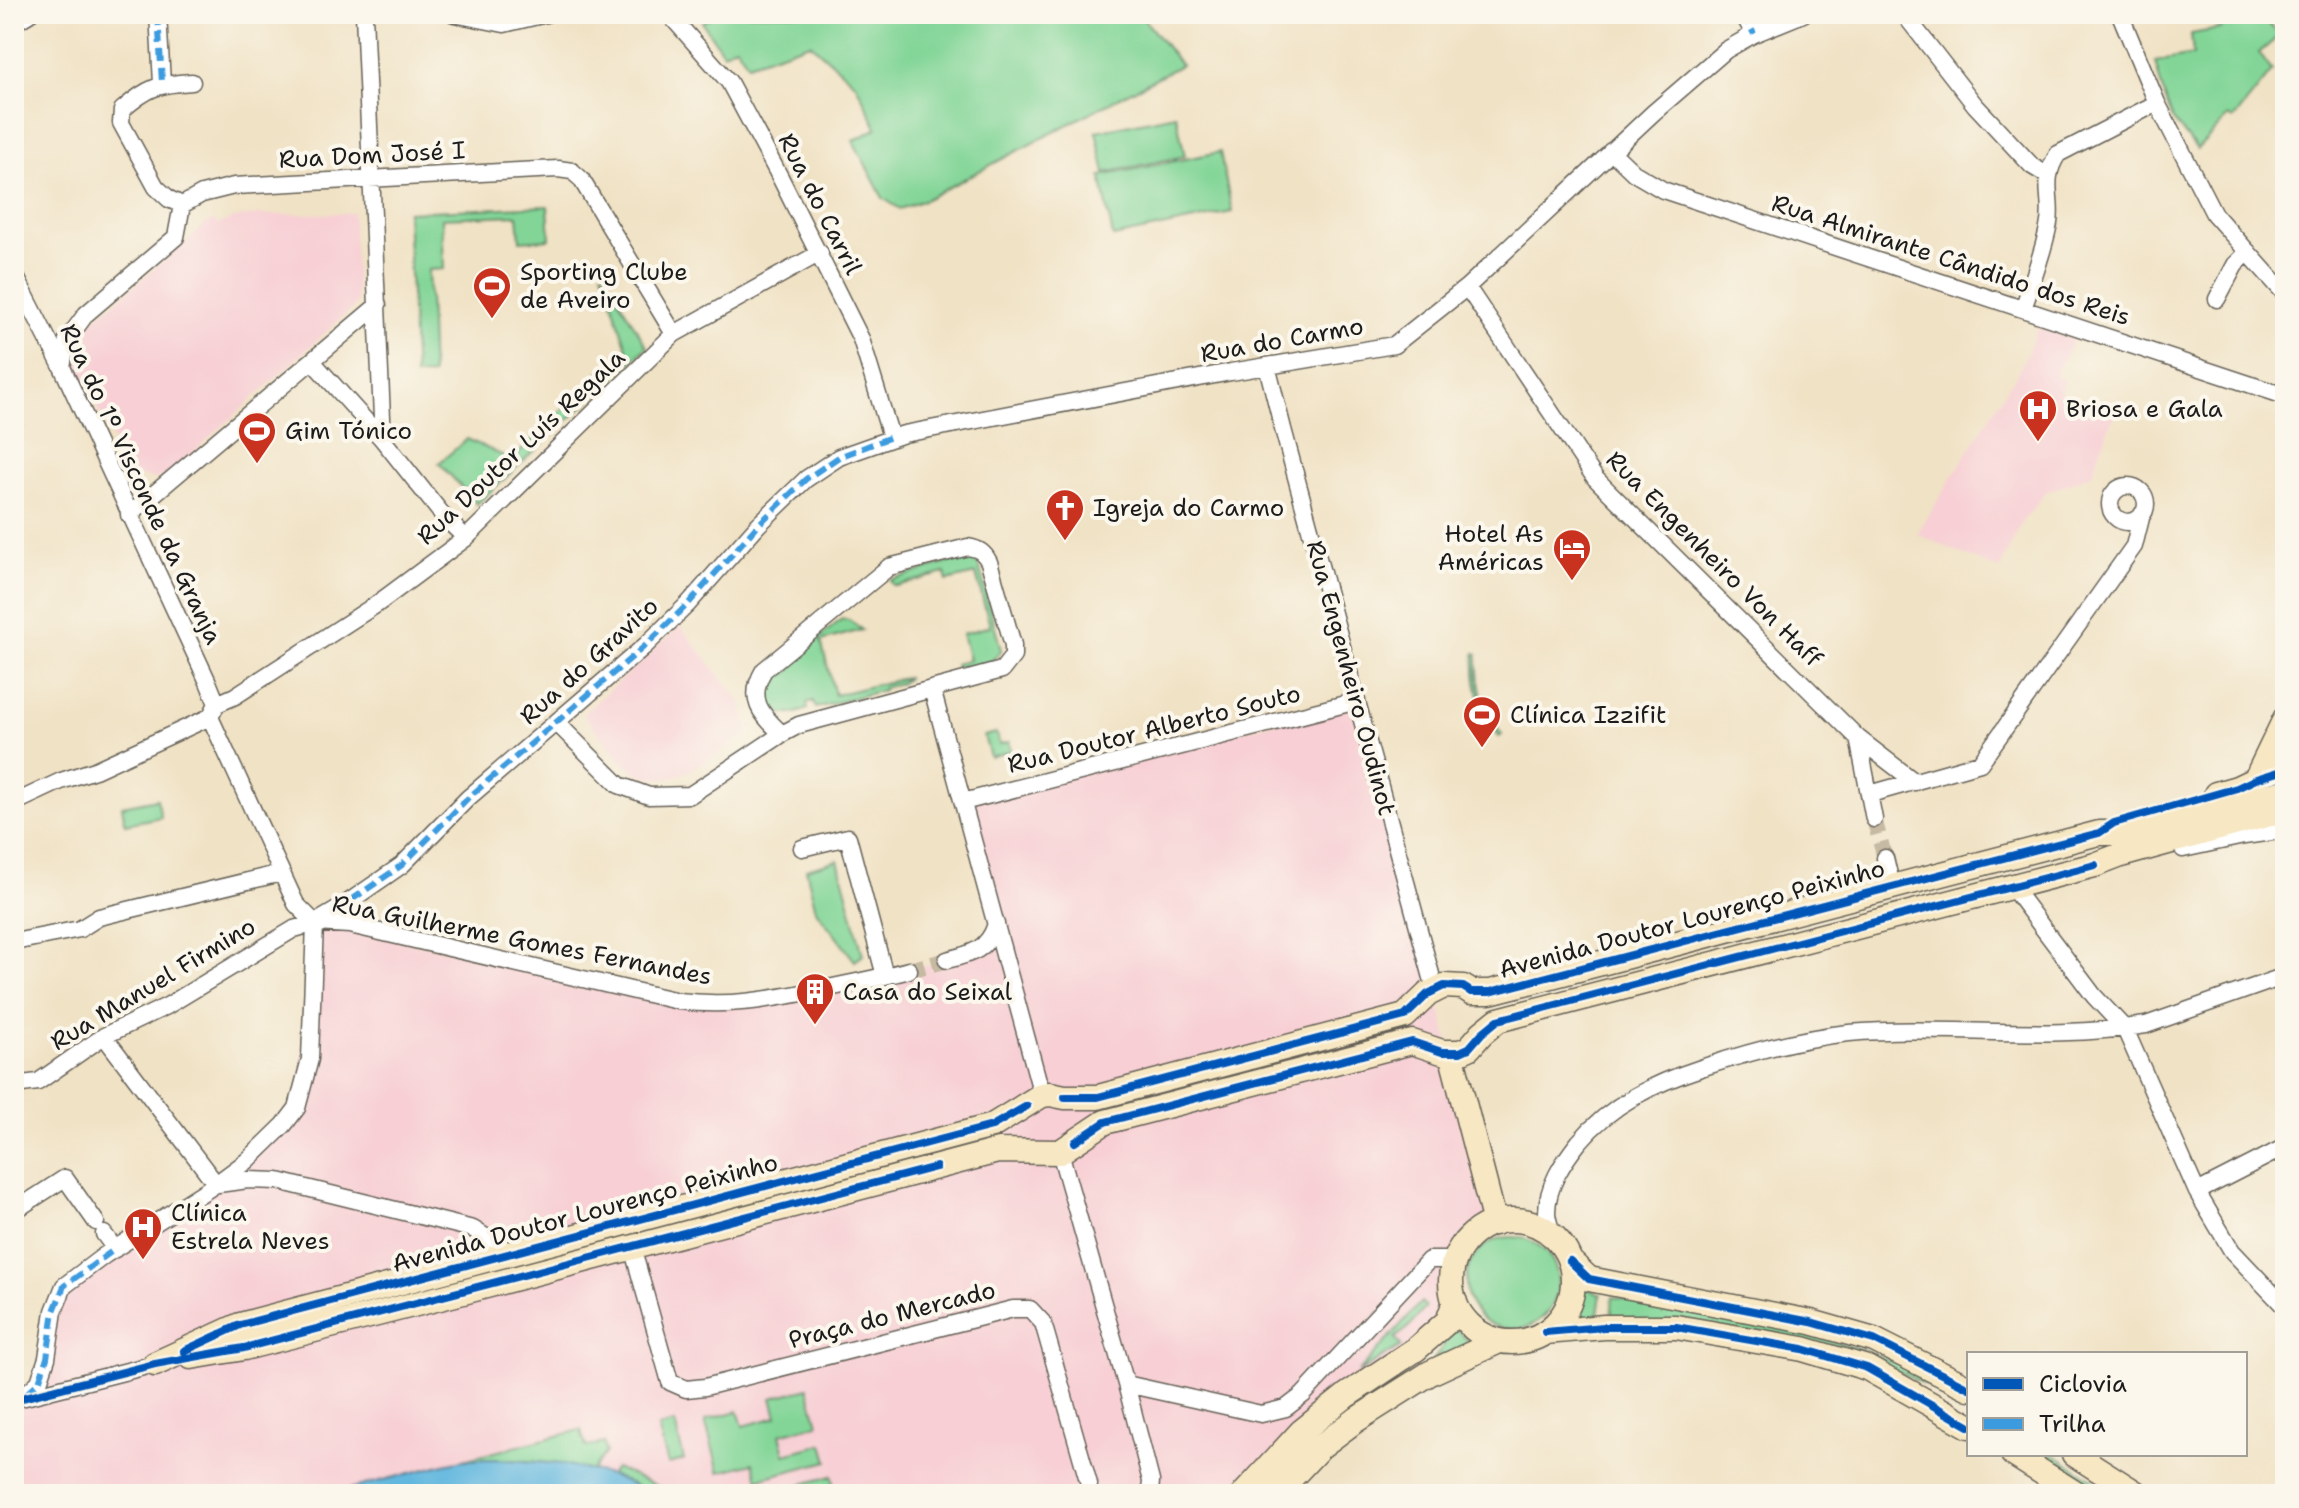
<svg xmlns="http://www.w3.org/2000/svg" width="2299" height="1508" font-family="'Shantell Sans',sans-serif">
<rect width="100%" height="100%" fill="#fbf7ec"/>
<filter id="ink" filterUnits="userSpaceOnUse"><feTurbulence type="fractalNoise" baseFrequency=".0125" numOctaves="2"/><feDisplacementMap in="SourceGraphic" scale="16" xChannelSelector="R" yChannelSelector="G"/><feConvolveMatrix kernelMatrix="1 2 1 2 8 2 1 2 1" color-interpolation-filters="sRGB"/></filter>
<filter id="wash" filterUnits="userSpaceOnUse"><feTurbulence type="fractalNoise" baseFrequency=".006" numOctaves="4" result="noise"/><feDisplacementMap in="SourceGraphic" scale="32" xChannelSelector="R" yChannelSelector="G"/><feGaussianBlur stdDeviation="1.8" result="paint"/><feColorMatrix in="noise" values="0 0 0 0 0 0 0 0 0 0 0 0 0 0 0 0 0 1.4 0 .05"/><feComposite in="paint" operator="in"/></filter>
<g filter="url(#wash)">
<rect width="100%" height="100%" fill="#f0e2c5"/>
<!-- built -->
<path fill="#f7cfd4" d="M353,213L357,304L174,470L160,479L144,477L129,471L76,366V345L82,330L195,234L205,224L215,220L217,225L238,217L259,215Z
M2038,327L2074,339L2054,376L2065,380L2061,390L2062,394L2114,413L2092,474L2046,492L2022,522L1999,570L1917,534L2022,365Z
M680,626L741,702L749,729L747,734L742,738L689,771L670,778H649L634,771L628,765L626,766L583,714Z
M1357,701L1435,989L1495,1223L1478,1231L1464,1244L1455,1260L1451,1274V1288L1455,1302L1244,1494H14V1400L39,1382L64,1286L216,1184L297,1108L315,923L709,1005L909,970L975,953L993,934L963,802Z"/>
<!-- green -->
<path fill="#82d597" stroke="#4f785a" stroke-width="2" d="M717,14H1140L1181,65L926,199L900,209L883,198L853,141L877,128L856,84L810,43L748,64L736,46L723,53L702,22Z
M2238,14H2258L2280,35L2259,53L2272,71L2233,120L2228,117L2197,149L2173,120L2162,89L2155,62L2193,55L2191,34L2219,29Z
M1176,115L1185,156L1105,173L1096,131Z
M1220,152L1232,212L1113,237L1101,176Z
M548,206L550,239L520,241L518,215L442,218L444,269L428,270L432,375L415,376L407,212Z
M602,271L647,347L477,504L439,463L467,439L512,460L614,358L627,348Z
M967,557L972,558L979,566L1001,650L992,661L957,670L955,664L969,660L962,634L990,626L976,574L947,581L945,573L896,586L892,584L890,580Z
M842,619L849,620L862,630L821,641L835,695L908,677L901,683L883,688V690L816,708L813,701L807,703L808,709C802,711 795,714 789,714C772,715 760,696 768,681C771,676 778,672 782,667L787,673L792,669L788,663Z
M1475,653L1478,654C1476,684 1484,711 1502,735L1499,737C1480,712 1473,685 1475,653Z
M996,733L999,744L1009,742L1011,751L990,757L984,736Z
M157,799L161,817L125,824L122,806Z
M838,860L863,955L855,961L816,910L806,869Z
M1466 1283a46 46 0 1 1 92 0a46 46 0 1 1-92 0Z
M1580,1286L1601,1294L1597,1320H1573L1578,1306Z
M1613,1297C1704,1312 1794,1325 1882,1357C1913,1368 1941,1385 1969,1402V1410L1933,1388L1872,1360L1611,1319Z
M1421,1302L1426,1307L1407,1329L1395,1338L1401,1346L1358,1373Z
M1457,1326L1464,1337L1476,1346L1434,1359Z
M808,1388L818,1424L780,1434L785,1454L823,1444L828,1461L758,1479L753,1463L719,1472L705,1420L738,1411L743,1426L777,1417L772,1398Z
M675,1423L684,1460L668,1464L658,1427Z
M581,1430L586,1447L604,1443L606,1452L592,1471C549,1460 507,1458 463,1460Z
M2039,1454H2053L2116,1494H2103Z
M615,1468L676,1494H654L610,1475Z
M832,1476L836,1494H781L780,1490Z"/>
<!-- water -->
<path fill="#63b8df" stroke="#406a7e" stroke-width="2" d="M496,1459L563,1464L610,1475L654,1494H331L444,1464L463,1460Z"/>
</g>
<g filter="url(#ink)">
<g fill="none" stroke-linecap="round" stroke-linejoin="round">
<!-- street-tunnel -->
<path stroke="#c6baa3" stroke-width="16" stroke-dasharray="16 8" stroke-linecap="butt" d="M1874,819L1885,858
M909,970L947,960"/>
<!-- street casing -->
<g stroke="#666157" stroke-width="19">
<path id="street" d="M158,14L162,83
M364,14L383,440
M454,14L504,24L546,14
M669,14L729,82L780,177L861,339L891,437
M1743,14L1754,34
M1904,14L1975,105L2032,166L2047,175
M2120,14L2157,103L2214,214L2285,294
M14,23L29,14
M1611,151L1634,173L1663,190L2285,396
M182,205L202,194L234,186L558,169L572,171L581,179L674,334
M182,205L169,199L156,187L121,123L122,110C148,87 158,84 192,82
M14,273L62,367L208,682L217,704L210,717
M1467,287L1595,478L1858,738L1874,819
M2217,299L2235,265L2248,252
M2023,309C2032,282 2042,256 2048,228C2055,200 2039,182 2058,154L2157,103
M312,361L383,440L445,518L466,538
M1267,366L1283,429L1435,989
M62,367L67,340L86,314L176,237L182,205
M2110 504a18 18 0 1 1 36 0a18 18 0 1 1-36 0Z
M129,515L378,305
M932,689L1042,1095
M217,704L235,696L377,604L466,538L674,334L820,253
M210,717L296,904L315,923
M557,723L619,785L649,796L690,795L782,734L799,725L1002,670L1013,656V645L989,562C984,552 979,549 968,547L889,567L764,670C747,698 760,714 782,734
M1858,738L1915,782
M2256,779L2285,770
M1870,794L1980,763L2134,546L2142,514
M963,802L1357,701
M14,803L61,781L95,770L210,717
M802,848L848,837L885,976
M2183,849L2244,836L2285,830
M1885,858L1892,887
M2012,887L2094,996L2125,1029L2197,1192L2232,1251L2285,1307
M315,923L350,925L678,1001C731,1007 766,1000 818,990C848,984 879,978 909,970
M14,942L80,929L99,917L281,873
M947,960C971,954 988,950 996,924
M104,1036L216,1184
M14,1085L38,1082L104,1036L167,1006L294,929L315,923L337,910L402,865L468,798L646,645L688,604L758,525L806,479L839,457L904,434L1231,372L1394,345L1467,287L1653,113L1726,50L1754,34L1803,14
M1060,1152L1126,1384L1151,1481L1150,1494
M218,1184L248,1180L278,1181L473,1229L511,1253
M2197,1192L2285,1147
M14,1211L65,1178L96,1222
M104,1234L115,1249
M1553,1236C1551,1229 1547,1220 1547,1212C1547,1186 1563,1162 1579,1142C1611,1104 1655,1083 1701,1068C1749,1052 1799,1038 1849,1033C1947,1025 2047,1041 2146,1025L2285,976
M632,1247L670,1382L686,1389L705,1387L1013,1309H1030L1043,1323L1089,1484L1088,1494
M1126,1384L1261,1414L1286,1408L1303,1395L1429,1260H1455
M25,1397L155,1364
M21,1398L39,1382L47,1358L54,1311L64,1286L105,1255L216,1184L247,1161L284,1125L297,1108L310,1059L315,923"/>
</g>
<!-- secondary casing -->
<g stroke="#666157" stroke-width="27">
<path id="secondary" d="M2216,794L2237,788L2256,779L2285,719
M1451,1053L1495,1223
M1451 1281a61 61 0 1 1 122 0a61 61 0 1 1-122 0Z
M1570,1261L1589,1279L1811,1322L1874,1340L1969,1388
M1545,1332L1604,1327H1676L1803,1349L1867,1368L1969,1426
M191,1357L244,1348L467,1291L998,1151L1060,1152L1105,1122L1412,1042L1442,1052H1460L1469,1048L1482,1033L1498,1020L2095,865L2121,855L2285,810
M155,1364L240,1325L992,1126L1042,1095L1050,1094L1065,1097H1098L1405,1016L1428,994L1444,986L1463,987L1471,992H1490L2099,833H2115L2285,792
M2013,1454L2076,1494
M2074,1454L2137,1494
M1244,1494L1302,1431L1347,1395L1416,1349L1448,1321L1455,1302
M1276,1494L1320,1447L1356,1420L1430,1373L1499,1341"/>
</g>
<!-- street -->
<use href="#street" stroke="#fff" stroke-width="16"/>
<!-- secondary -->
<use href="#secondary" stroke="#f7e8c3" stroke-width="24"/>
<!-- quiet -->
<path stroke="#3c9bdf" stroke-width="6" stroke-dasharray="12 6" stroke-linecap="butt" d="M158,14L162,83
M1743,14L1754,34
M337,910L402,865L468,798L646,645L688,604L758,525L806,479L839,457L891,437
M27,1393L39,1382L47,1358L54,1311L64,1286L115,1249"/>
<!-- cycleway casing -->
<g stroke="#fbf7ec" stroke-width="13">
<path id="cycleway" d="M1065,1097H1098L1405,1016L1428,994L1444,986L1463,987L1471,992H1490L2099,833L2114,823L2237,788L2256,779L2285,770
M1075,1142L1105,1122L1412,1042L1442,1052H1460L1469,1048L1482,1033L1498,1020L2095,865
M1570,1261L1589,1279L1811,1322L1874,1340L1969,1388
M1545,1332L1604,1327H1676L1803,1349L1867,1368L1969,1426
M184,1351L240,1325L992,1126L1027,1106
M14,1400L155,1364L244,1348L936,1167"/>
</g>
<!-- cycleway -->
<use href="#cycleway" stroke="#0057b8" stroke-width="8"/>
</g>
</g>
<!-- icons -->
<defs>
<g id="stadium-pin" transform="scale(2)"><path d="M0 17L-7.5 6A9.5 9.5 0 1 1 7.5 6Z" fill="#c8321e" stroke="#fbf7ec"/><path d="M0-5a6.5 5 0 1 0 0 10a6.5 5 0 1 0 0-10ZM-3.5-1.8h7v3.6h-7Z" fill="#fff"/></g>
<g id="hospital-pin" transform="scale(2)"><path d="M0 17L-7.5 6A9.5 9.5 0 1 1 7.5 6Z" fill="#c8321e" stroke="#fbf7ec"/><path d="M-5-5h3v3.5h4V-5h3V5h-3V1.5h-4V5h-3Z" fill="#fff"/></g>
<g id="church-pin" transform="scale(2)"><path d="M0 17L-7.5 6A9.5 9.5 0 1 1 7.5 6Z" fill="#c8321e" stroke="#fbf7ec"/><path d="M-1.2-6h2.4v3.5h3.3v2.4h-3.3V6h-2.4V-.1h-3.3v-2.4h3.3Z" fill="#fff"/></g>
<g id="hotel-pin" transform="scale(2)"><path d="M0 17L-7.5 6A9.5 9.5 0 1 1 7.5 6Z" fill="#c8321e" stroke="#fbf7ec"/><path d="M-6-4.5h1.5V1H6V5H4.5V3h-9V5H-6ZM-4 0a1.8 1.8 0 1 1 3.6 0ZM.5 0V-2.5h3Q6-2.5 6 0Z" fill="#fff"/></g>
<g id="building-pin" transform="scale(2)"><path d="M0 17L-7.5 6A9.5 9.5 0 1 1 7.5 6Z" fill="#c8321e" stroke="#fbf7ec"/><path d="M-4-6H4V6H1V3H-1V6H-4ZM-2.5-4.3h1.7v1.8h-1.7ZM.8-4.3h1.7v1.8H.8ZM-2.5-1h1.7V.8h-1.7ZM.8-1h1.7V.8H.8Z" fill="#fff"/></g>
</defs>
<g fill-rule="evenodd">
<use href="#stadium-pin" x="492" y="286"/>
<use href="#hospital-pin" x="2038" y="409"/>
<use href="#stadium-pin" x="257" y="431"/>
<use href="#church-pin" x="1065" y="508"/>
<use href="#hotel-pin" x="1572" y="548"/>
<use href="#stadium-pin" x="1482" y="715"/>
<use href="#building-pin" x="815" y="992"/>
<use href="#hospital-pin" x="143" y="1227"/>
</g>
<g text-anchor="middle" stroke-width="8" stroke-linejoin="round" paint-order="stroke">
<!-- street labels -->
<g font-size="24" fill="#1c1c1c" stroke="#fbf7ec">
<text transform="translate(372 155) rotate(-3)" y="8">Rua Dom José I</text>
<text transform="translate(820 204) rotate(63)" y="8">Rua do Carril</text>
<text transform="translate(1951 260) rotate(18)" y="8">Rua Almirante Cândido dos Reis</text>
<text transform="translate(1282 340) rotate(-10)" y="8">Rua do Carmo</text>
<text transform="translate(521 447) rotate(-43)" y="8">Rua Doutor Luís Regala</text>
<text transform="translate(141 484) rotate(65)" y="8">Rua do 1º Visconde da Granja</text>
<text transform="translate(1714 559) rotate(45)" y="8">Rua Engenheiro Von Haff</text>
<text transform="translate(589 661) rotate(-42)" y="8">Rua do Gravito</text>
<text transform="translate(1351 678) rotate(75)" y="8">Rua Engenheiro Oudinot</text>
<text transform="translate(1154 729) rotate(-14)" y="8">Rua Doutor Alberto Souto</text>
<text transform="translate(1692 919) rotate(-15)" y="8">Avenida Doutor Lourenço Peixinho</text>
<text transform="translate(522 940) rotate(11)" y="8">Rua Guilherme Gomes Fernandes</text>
<text transform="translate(153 984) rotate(-31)" y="8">Rua Manuel Firmino</text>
<text transform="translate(585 1213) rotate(-15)" y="8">Avenida Doutor Lourenço Peixinho</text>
<text transform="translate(892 1315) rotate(-14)" y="8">Praça do Mercado</text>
</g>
<!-- poi labels -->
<g font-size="24" fill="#1c1c1c" stroke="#fbf7ec" text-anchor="start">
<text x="520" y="280">Sporting Clube<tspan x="520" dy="28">de Aveiro</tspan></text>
<text x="2066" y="417">Briosa e Gala</text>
<text x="285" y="439">Gim Tónico</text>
<text x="1093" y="516">Igreja do Carmo</text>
<text x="1544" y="542" text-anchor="end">Hotel As<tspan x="1544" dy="28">Américas</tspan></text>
<text x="1510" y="723">Clínica Izzifit</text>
<text x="843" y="1000">Casa do Seixal</text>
<text x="171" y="1221">Clínica<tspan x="171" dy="28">Estrela Neves</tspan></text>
</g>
</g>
<!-- margin -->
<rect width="2299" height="1508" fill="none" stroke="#fbf7ec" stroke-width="48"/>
<!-- legend -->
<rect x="1967" y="1352" width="280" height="104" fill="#fbf7ec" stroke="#a29f99" stroke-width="2"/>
<rect x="1983" y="1378" width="40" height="12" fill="#0057b8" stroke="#a29f99" stroke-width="2"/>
<text x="2039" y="1392" font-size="24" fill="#1c1c1c">Ciclovia</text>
<rect x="1983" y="1418" width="40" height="12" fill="#3c9bdf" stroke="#a29f99" stroke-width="2"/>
<text x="2039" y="1432" font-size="24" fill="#1c1c1c">Trilha</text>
</svg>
